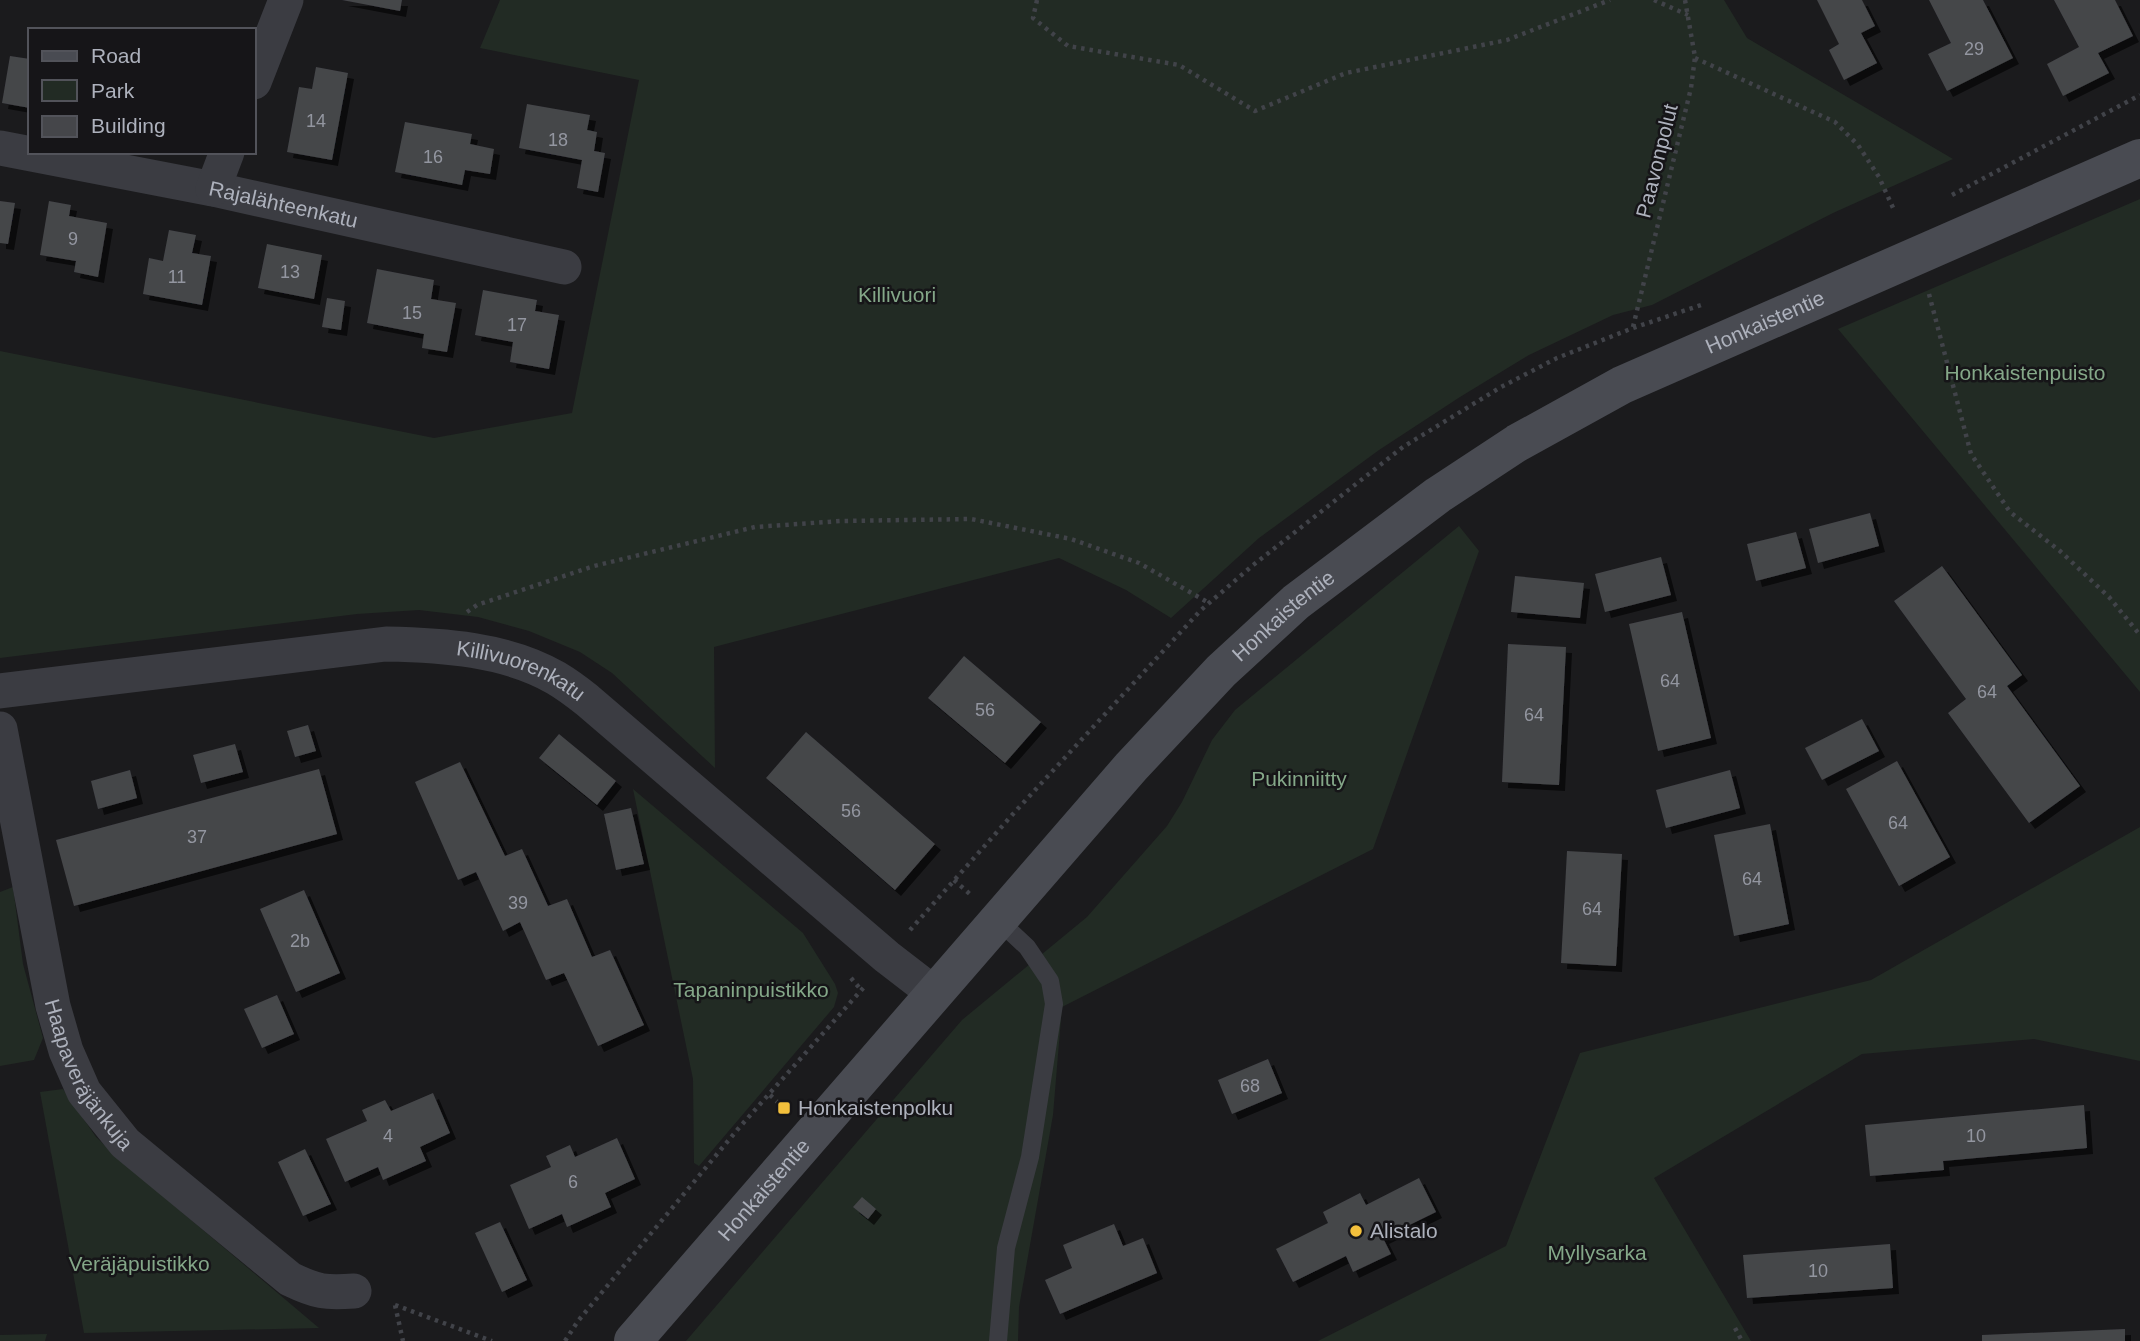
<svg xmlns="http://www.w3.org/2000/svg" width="2140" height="1341" font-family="Helvetica,sans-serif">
<defs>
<filter id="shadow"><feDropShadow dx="6" dy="6" stdDeviation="0" flood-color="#0009"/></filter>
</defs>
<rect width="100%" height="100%" fill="#1b1b1d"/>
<!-- green -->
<path fill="#222b24" d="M500,0H1724L1747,38L1953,159L1833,213L1652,305L1613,315L1529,355L1460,397L1379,450L1259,538L1171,618L1126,590L1059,558L714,647L715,768L612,673L580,652L529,631L478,617L419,610L357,614L0,658V351L434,438L572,413L639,80L480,48Z
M2140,199V692L1838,329Z
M1459,526L1479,551L1373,849L1062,1007L1053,1115L1019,1307L1018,1341H686L962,1020L1087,917L1167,826L1182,802L1212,740L1235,710Z
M633,789L803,933L835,984L838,993L834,1007L699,1166L694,1163L693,1079Z
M2140,827V1061L2034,1039L1862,1054L1654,1178L1751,1341H1318L1506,1246L1580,1053L1871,980Z
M13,887L23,964L43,1038L34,1060L0,1066V892Z
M63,1089L96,1137L119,1159L319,1328L84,1333L40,1092Z
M47,1334L45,1341H0V1335Z"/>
<!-- building -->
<path fill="#45464a" filter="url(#shadow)" d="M342,0H402L400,11Z
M1817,0H1862L1875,26L1861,33L1877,63L1844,80L1829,50L1839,44Z
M1929,0H1983L2013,58L1947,91L1928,54L1951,43Z
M2054,0H2115L2133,36L2098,53L2109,73L2063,96L2047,64L2079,47Z
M10,56L30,59V108L2,103Z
M316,67L348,73L332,160L287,152L299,87L312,89Z
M527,104L590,115L587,130L597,132L594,151L605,153L598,192L577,188L582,160L519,148Z
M405,122L472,134L470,144L494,149L490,174L465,170L462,185L395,172Z
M0,201L15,203L8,244L0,243Z
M49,201L71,205L69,216L107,223L98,277L74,272L76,261L40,255Z
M169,230L196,235L192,253L211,256L202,305L143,294L149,258L163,261Z
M267,244L322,255L314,299L258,288Z
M377,269L434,280L431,299L456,303L447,352L422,348L424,334L367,323Z
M483,290L537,300L535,311L559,315L549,369L510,362L513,342L475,335Z
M327,298L345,301L341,330L322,327Z
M1870,513L1879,546L1818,563L1809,529Z
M1796,532L1806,568L1756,581L1747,544Z
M1661,557L1671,595L1605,612L1595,574Z
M1942,566L2022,675L2007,686L2080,786L2029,823L1948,713L1966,699L1894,601Z
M1515,576L1584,583L1580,618L1511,612Z
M1682,612L1711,738L1658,751L1629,624Z
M1508,644L1566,647L1559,785L1502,782Z
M964,656L1041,722L1005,763L928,698Z
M1862,719L1879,751L1822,780L1805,748Z
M308,725L316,751L295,757L287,731Z
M806,732L935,844L895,890L766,778Z
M559,734L616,781L597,805L539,758Z
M235,744L243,772L201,783L193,755Z
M1897,761L1950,857L1899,886L1846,789Z
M460,762L505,856L522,849L548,906L567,899L592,957L610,950L644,1025L598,1046L564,973L546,980L520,922L503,931L476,872L458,880L415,782Z
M319,769L337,834L74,906L56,840Z
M130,770L137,798L98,809L91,781Z
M1730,770L1740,808L1666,828L1656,790Z
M631,808L644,864L616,870L604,814Z
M1770,824L1789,924L1734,936L1714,835Z
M1567,851L1622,854L1616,966L1561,963Z
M304,890L340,973L296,992L260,909Z
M277,995L294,1034L262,1048L244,1009Z
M1268,1059L1282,1093L1232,1114L1218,1080Z
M433,1093L450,1133L420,1147L426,1161L383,1180L378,1167L345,1182L326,1139L367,1121L362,1110L385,1100L391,1111Z
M2084,1105L2087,1148L1943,1161L1944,1170L1870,1176L1865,1125Z
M617,1138L635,1179L605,1193L611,1207L567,1227L562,1214L529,1229L510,1185L551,1167L546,1156L570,1145L575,1157Z
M305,1149L331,1204L303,1216L278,1162Z
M1419,1178L1436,1212L1383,1238L1391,1254L1353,1272L1346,1256L1293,1282L1276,1249L1328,1223L1323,1212L1360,1193L1366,1205Z
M862,1197L876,1209L868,1219L853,1207Z
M500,1222L527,1280L502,1292L475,1233Z
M1114,1224L1123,1246L1143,1238L1157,1273L1060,1314L1045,1280L1072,1268L1063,1245Z
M1890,1244L1893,1288L1747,1298L1743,1255Z
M2125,1329V1341H1982V1335Z"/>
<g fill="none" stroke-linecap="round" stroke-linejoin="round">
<!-- path -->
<path stroke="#414349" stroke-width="4.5" stroke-dasharray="3.5 5" stroke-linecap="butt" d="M1037,0L1033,18L1068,46L1179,65L1255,111L1346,73L1507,40L1610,0
M1654,0L1688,15
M1695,58L1835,122L1858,145L1879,177L1894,210
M1952,195L2140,95
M1929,294L1971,454L2010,512L2060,551L2109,597L2140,635
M1633,327L1691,88L1695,57L1685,0
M467,612L477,605L594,566L755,527L841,521L971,519L1071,539L1139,563L1209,603
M954,880L971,895
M910,930L1013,814L1201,610L1252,566L1403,447L1501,387L1557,358L1633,328L1701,305
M851,978L862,991
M770,1095L784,1108
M395,1305L492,1341
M395,1305L403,1341
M1735,1328L1742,1341
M565,1341L578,1321L738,1129L865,986"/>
<!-- lane -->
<path stroke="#3b3c42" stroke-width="18" d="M997,919L1027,947L1050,981L1054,1004L1030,1157L1006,1248L998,1341"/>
<!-- street -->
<g stroke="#3b3c42" stroke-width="35">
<path d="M254,82L286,0"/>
<path id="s1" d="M0,148L213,189L564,267"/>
<path d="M213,189L227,152"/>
<path id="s2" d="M0,691L386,644C442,645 506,649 556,678C566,684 577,692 587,700L887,957L935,994"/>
<path id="s3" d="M0,729L53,1006L66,1051L84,1092L125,1143L290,1279C317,1292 325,1293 354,1291"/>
</g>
<!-- secondary -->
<path stroke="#494b52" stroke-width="38" id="s4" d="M633,1341L1131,767L1221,671L1296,602L1438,495L1517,443L1622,385L2140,158"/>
</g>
<!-- markers -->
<g fill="#f3c03c" stroke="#161518" stroke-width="2.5">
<rect x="777" y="1101" width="14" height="14" rx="3.5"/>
<circle cx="1356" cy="1231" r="7"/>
</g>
<g text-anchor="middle" stroke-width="5" stroke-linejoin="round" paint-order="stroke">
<!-- number labels -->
<g font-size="18" fill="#9396a0">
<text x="1974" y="55">29</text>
<text x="316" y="127">14</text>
<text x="558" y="146">18</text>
<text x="433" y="163">16</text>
<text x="73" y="245">9</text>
<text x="290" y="278">13</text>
<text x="177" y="283">11</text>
<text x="412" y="319">15</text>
<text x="517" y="331">17</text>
<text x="1670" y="687">64</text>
<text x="1987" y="698">64</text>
<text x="985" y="716">56</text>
<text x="1534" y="721">64</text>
<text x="851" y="817">56</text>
<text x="1898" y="829">64</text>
<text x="197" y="843">37</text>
<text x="1752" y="885">64</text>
<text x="518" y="909">39</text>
<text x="1592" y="915">64</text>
<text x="300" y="947">2b</text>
<text x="1250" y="1092">68</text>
<text x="388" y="1142">4</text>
<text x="1976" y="1142">10</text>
<text x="573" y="1188">6</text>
<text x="1818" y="1277">10</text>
</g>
<!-- street labels -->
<g font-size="21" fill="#adb1bc" stroke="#161518">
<text transform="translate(1657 161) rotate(-76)" y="7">Paavonpolut</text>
<text dy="7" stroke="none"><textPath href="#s1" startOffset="289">Rajalähteenkatu</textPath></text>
<text dy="7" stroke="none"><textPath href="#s4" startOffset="1542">Honkaistentie</textPath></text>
<text dy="7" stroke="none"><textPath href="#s4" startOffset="975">Honkaistentie</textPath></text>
<text dy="7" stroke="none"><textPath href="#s2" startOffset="528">Killivuorenkatu</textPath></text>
<text dy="7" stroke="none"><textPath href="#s3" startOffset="360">Haapaveräjänkuja</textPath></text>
<text dy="7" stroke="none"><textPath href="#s4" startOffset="200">Honkaistentie</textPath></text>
</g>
<!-- park labels -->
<g font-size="21" fill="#84a788" stroke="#161518">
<text x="897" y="302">Killivuori</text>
<text x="2025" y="380">Honkaistenpuisto</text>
<text x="1299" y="786">Pukinniitty</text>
<text x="751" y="997">Tapaninpuistikko</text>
<text x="1597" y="1260">Myllysarka</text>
<text x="139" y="1271">Veräjäpuistikko</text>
</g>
<!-- poi labels -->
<g font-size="21" fill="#adb1bc" stroke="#161518" text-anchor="start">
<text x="798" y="1115">Honkaistenpolku</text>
<text x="1370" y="1238">Alistalo</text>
</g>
</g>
<!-- legend -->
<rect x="28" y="28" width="228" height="126" fill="#161518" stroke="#52535a" stroke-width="2"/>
<rect x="42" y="51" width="35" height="10" fill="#494b52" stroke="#52535a" stroke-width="2"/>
<text x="91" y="63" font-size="21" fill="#adb1bc">Road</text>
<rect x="42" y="80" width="35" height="21" fill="#222b24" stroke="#52535a" stroke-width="2"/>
<text x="91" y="98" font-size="21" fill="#adb1bc">Park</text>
<rect x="42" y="116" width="35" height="21" fill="#45464a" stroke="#52535a" stroke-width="2"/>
<text x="91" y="133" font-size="21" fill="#adb1bc">Building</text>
</svg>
